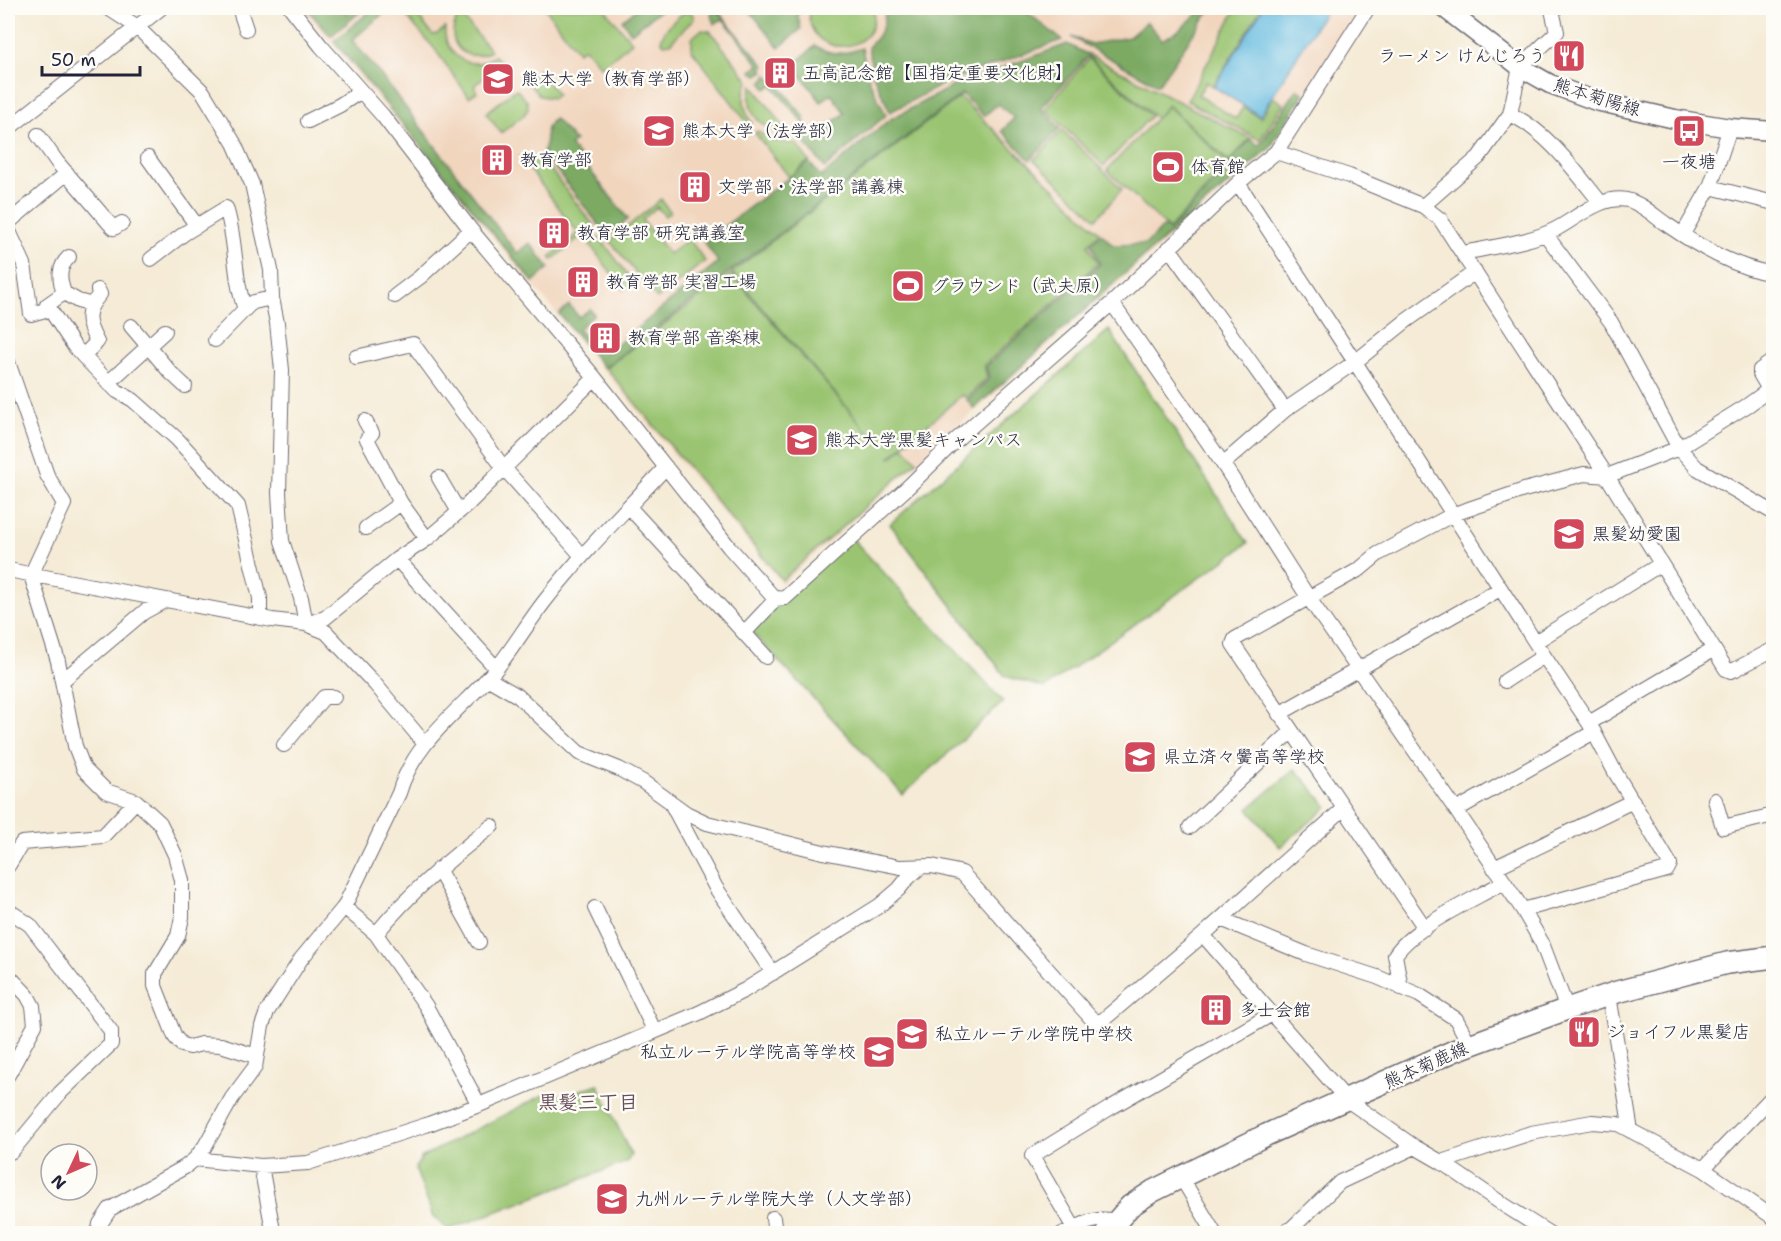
<svg xmlns="http://www.w3.org/2000/svg" width="1781" height="1241" font-family="'Shantell Sans','Klee One',sans-serif">
<rect width="100%" height="100%" fill="#fdfcf7"/>
<filter id="ink" filterUnits="userSpaceOnUse"><feTurbulence type="fractalNoise" baseFrequency=".0167" numOctaves="2"/><feDisplacementMap in="SourceGraphic" scale="12" xChannelSelector="R" yChannelSelector="G"/><feConvolveMatrix kernelMatrix="1 2 1 2 8 2 1 2 1" color-interpolation-filters="sRGB"/></filter>
<filter id="wash" filterUnits="userSpaceOnUse"><feTurbulence type="fractalNoise" baseFrequency=".008" numOctaves="4" result="noise"/><feDisplacementMap in="SourceGraphic" scale="24" xChannelSelector="R" yChannelSelector="G"/><feGaussianBlur stdDeviation="1.35" result="paint"/><feColorMatrix in="noise" values="0 0 0 0 0 0 0 0 0 0 0 0 0 0 0 0 0 1.4 0 .05"/><feComposite in="paint" operator="in"/></filter>
<g filter="url(#wash)">
<rect width="100%" height="100%" fill="#f5ebd6"/>
<!-- built -->
<path fill="#f1d5bd" d="M302,8H1360L1271,148L1104,295L782,584Z"/>
<!-- green -->
<path fill="#9ac471" stroke="#5e7356" stroke-width="1.5" d="M399,8H411L433,35L437,34L445,28C443,46 458,64 477,63C483,63 489,59 495,56L501,62L474,86L477,92L469,97L434,48Z
M545,8H604L632,42L601,67L585,48L578,52Z
M809,8H873C882,56 805,62 809,8Z
M1234,8H1262L1213,86L1206,82L1198,95L1236,119L1243,107L1261,118L1273,97L1283,104L1260,140L1187,101L1236,9Z
M688,10L694,16V19L670,43L664,44L661,40C664,28 678,16 688,10Z
M460,14L491,51C462,66 442,39 460,14Z
M701,30L710,31L749,81C740,93 744,111 752,123L749,125L692,50V38Z
M1091,56L1234,130L1250,138L1229,162L1168,105L1156,118L1089,57Z
M1089,58L1151,116L1104,166L1045,109Z
M539,69L557,94L553,98L540,96L525,80Z
M752,85L791,136C765,131 742,115 752,85Z
M516,89L527,101L528,109L524,115L501,133L486,113Z
M960,97L1100,233L1088,245L1098,263L984,365L987,378L966,398L962,395L890,457L891,458L904,447L917,461L782,580L606,368L731,274L878,444L732,272Z
M1168,106L1229,164L1169,229L1107,170Z
M1062,130L1122,189L1096,219L1034,160Z
M758,131C769,141 781,144 796,143L809,161L789,177L755,133Z
M540,156L594,226L552,260L550,257L578,233L520,157L532,158Z
M661,199L670,212L665,216L657,207L642,220L669,254L685,242L675,229L679,225L705,261L657,299L610,241Z
M600,238L634,283L624,290L590,245Z
M1109,330L1248,543L1045,688L1005,676L890,524Z
M851,537L1003,702L903,795L750,630Z
M1295,769L1328,807L1280,847L1248,809Z
M598,1084L631,1155L627,1162L448,1230L433,1216L415,1168L422,1157L547,1093L564,1096Z"/>
<!-- forest -->
<path fill="#7baa63" stroke="#4e664f" stroke-width="1.5" d="M306,8H341L347,14L355,8H365L331,36Z
M374,8H390L352,40L380,74L517,253L530,243L549,268L533,282L334,41Z
M638,8H663L631,33L622,20Z
M713,8H722L718,11L765,66L762,68L764,71L757,75L751,71L759,65L723,19L714,24L711,15Z
M756,8H799L798,16L801,29L779,48L751,12Z
M884,8H1022L1062,40L947,82L890,112L873,75L868,47C880,36 887,24 884,8Z
M1203,9L1208,13L1158,85L1071,37L1092,44L1129,37L1147,22L1162,40L1178,31Z
M1067,44L1089,55L1041,108L1060,128L1030,160L1002,131L1014,118L998,104L984,116L962,94L604,368L559,314L569,305L579,317L590,309L594,314L578,329L597,351L601,348L607,353L718,262L704,242L809,162L821,177L889,120L953,86Z
M815,46C832,56 844,54 862,48L869,80L886,115L825,168L802,139L810,131L772,85L766,89L762,83L767,75L771,80L773,78L805,118L803,120L815,136L845,113L831,94L821,102L793,65Z
M1297,89L1304,94L1270,148L1140,260L974,409L967,400L989,379L986,366L1100,264L1091,244L1102,234L1113,245L1146,244L1164,226L1169,231L1231,165L1229,162L1251,139L1259,146Z
M555,119L575,141L570,145L628,219L608,237L543,153C549,140 541,127 555,119Z"/>
<!-- water -->
<path fill="#62b9df" stroke="#426e8d" stroke-width="1.5" d="M1263,8H1315L1324,13L1260,116L1214,87Z"/>
</g>
<g filter="url(#ink)">
<g fill="none" stroke-linecap="round" stroke-linejoin="round">
<!-- minor casing -->
<g stroke="#6c6871" stroke-width="16">
<path id="minor" d="M108,8L136,26L203,92L234,143L252,184L271,270L272,298L277,323L282,370L279,493L282,541L301,598L306,624
M242,8L241,14L246,29
M291,8L321,46L383,116L471,230L595,378L729,547L775,599L785,598L908,487L956,440L1112,303L1238,183L1276,152L1368,8
M1510,114C1548,132 1575,171 1601,203
M308,121L340,105L361,91
M8,129L161,8
M38,135L57,162L109,223L114,228L122,223
M1276,152L1349,176L1423,206L1440,219L1607,476L1726,669L1731,671L1736,669L1774,649
M148,158L197,226
M1238,183L1355,362L1544,656L1589,723L1615,772L1670,864L1667,870L1523,910
M1710,187L1774,203
M1423,206L1479,157L1510,114L1520,67L1557,32L1552,10L1554,8
M8,223L67,173
M8,229L24,264L31,314L49,309
M1683,234L1710,187L1730,128
M1546,235L1611,322L1679,448L1697,468L1774,513
M1169,248L1285,410
M1463,253C1490,247 1532,242 1556,229C1577,218 1601,195 1627,200C1641,203 1654,216 1666,224C1698,246 1735,268 1774,274
M151,259L185,233L226,208C237,241 233,277 245,309
M98,290L100,294C84,312 86,322 97,342L83,356L117,391L133,400L177,439L238,506L260,598V618
M64,293C59,279 58,267 69,257
M395,296L420,277L471,230
M1112,303L1223,464L1308,597L1456,810L1523,910L1542,943L1567,1009
M131,326L170,372L185,386
M215,340L249,305L254,302L272,298
M83,356L74,346L47,305L64,293L78,301L92,305
M356,357L413,344L503,467L582,556
M8,362L47,475L64,504L31,575L58,661L75,746L84,769L106,791L136,801L160,823L175,855L182,880V917L178,936L155,974V986L175,1037L182,1045L190,1047L201,1044L221,1045L256,1056
M108,383L165,331
M365,421L372,433L367,439L401,503L427,539
M1223,464L1285,410L1355,362L1406,321L1475,272
M439,478L459,512
M629,507L766,657
M366,528L401,503
M397,559L496,668
M8,570L272,620L306,624L326,632L375,684L425,744
M306,624L325,618L397,559L427,539L467,505L595,378
M744,633L777,598
M1535,642L1661,564
M487,678L518,696L579,753L619,769L643,782L686,813L707,823L823,852L900,867L932,866L962,873L1090,1017L1097,1022L1103,1020L1203,935L1343,809
M62,681L144,612L164,601
M1505,681L1544,656
M1279,714L1500,589
M1589,723L1714,649
M284,745L324,697H334
M1715,800L1723,827L1774,815
M672,805L716,888L773,973
M1456,810L1594,732
M1190,827L1291,732
M8,866L22,843L103,836L136,801
M1494,868L1633,801
M438,869L479,942
M344,907L376,934L426,1006L479,1105
M595,908L654,1030
M8,910L30,925L111,1031V1044L60,1093L12,1151L8,1153
M1221,919L1306,954L1377,977L1419,995L1456,1019L1470,1045
M1425,928L1233,644L1235,639L1360,569L1378,554L1454,514L1524,490L1584,474L1607,476L1679,448L1748,405L1766,392L1767,386L1760,374V370L1774,360
M376,934C410,892 450,859 492,826
M1203,935L1347,1100L1415,1147L1441,1162L1501,1203L1550,1234
M8,975L27,995L33,1006L35,1025L8,1075
M1401,988L1395,955C1414,926 1473,900 1504,882
M1609,995L1631,1131
M195,1159L261,1166L308,1163L426,1125L479,1105L699,1013L745,990L879,906L899,889L907,879L919,868
M1441,1162L1531,1133L1592,1122L1618,1124L1703,1169L1774,1218
M261,1166L272,1225L271,1234
M1703,1169L1774,1095
M1181,1177L1215,1234
M773,1218L775,1234
M1074,1228L1032,1156L1110,1108L1272,1014
M98,1234L100,1224L110,1209L185,1167L195,1159L205,1146L232,1098L255,1067L262,1026L267,1012L301,959L344,907L399,793C414,741 462,709 496,669C513,648 527,624 544,602C581,554 625,511 666,467
M1062,1234C1082,1225 1094,1216 1116,1221
M1282,1234L1292,1228L1340,1182L1415,1147"/>
</g>
<!-- secondary casing -->
<g stroke="#6c6871" stroke-width="21">
<path id="secondary" d="M1444,8L1520,67L1550,84L1596,101L1675,119L1730,128L1774,131"/>
</g>
<!-- primary casing -->
<g stroke="#6c6871" stroke-width="24">
<path id="primary" d="M1106,1234L1130,1206L1153,1191L1266,1135L1456,1050L1567,1009L1617,992L1727,963L1774,957"/>
</g>
<!-- minor -->
<use href="#minor" stroke="#fff" stroke-width="14"/>
<!-- secondary -->
<use href="#secondary" stroke="#fff" stroke-width="18"/>
<!-- primary -->
<use href="#primary" stroke="#fff" stroke-width="21"/>
</g>
</g>
<!-- icons -->
<defs>
<g id="restaurant-square" transform="scale(1.725)"><rect x="-9" y="-9" width="18" height="18" rx="4" fill="#d1495b" stroke="#fdfcf7"/><path d="M-5-6h1v4h1v-4h1v4h1v-4h1v5L-1.5 .5V6h-2V.5L-5-1ZM5-6V6H3V1.5H1.5Q1.5-4 5-6Z" fill="#fff"/></g>
<g id="building-square" transform="scale(1.725)"><rect x="-9" y="-9" width="18" height="18" rx="4" fill="#d1495b" stroke="#fdfcf7"/><path d="M-4-6H4V6H1V3H-1V6H-4ZM-2.5-4.3h1.7v1.8h-1.7ZM.8-4.3h1.7v1.8H.8ZM-2.5-1h1.7V.8h-1.7ZM.8-1h1.7V.8H.8Z" fill="#fff"/></g>
<g id="university-square" transform="scale(1.725)"><rect x="-9" y="-9" width="18" height="18" rx="4" fill="#d1495b" stroke="#fdfcf7"/><path d="M0-5L7-2L0 1L-7-2ZM-4 1L0 2.5L4 1V4Q0 6-4 4Z" fill="#fff"/></g>
<g id="bus-square" transform="scale(1.725)"><rect x="-9" y="-9" width="18" height="18" rx="4" fill="#d1495b" stroke="#fdfcf7"/><path d="M-5-6H5V4H4V6H2V4H-2V6H-4V4H-5ZM-3.5-4V0h7V-4ZM-3.5 1.2v1.5H-2V1.2ZM2 1.2v1.5H3.5V1.2Z" fill="#fff"/></g>
<g id="stadium-square" transform="scale(1.725)"><rect x="-9" y="-9" width="18" height="18" rx="4" fill="#d1495b" stroke="#fdfcf7"/><path d="M0-5a6.5 5 0 1 0 0 10a6.5 5 0 1 0 0-10ZM-3.5-1.8h7v3.6h-7Z" fill="#fff"/></g>
<g id="school-square" transform="scale(1.725)"><rect x="-9" y="-9" width="18" height="18" rx="4" fill="#d1495b" stroke="#fdfcf7"/><path d="M0-5L7-2L0 1L-7-2ZM-4 1L0 2.5L4 1V4Q0 6-4 4Z" fill="#fff"/></g>
</defs>
<g fill-rule="evenodd">
<use href="#restaurant-square" x="1569" y="56"/>
<use href="#building-square" x="780" y="73"/>
<use href="#university-square" x="498" y="79"/>
<use href="#university-square" x="659" y="131"/>
<use href="#bus-square" x="1689" y="131"/>
<use href="#building-square" x="497" y="160"/>
<use href="#stadium-square" x="1168" y="167"/>
<use href="#building-square" x="695" y="187"/>
<use href="#building-square" x="554" y="233"/>
<use href="#building-square" x="583" y="282"/>
<use href="#stadium-square" x="908" y="286"/>
<use href="#building-square" x="605" y="338"/>
<use href="#university-square" x="802" y="440"/>
<use href="#school-square" x="1569" y="534"/>
<use href="#school-square" x="1140" y="757"/>
<use href="#building-square" x="1216" y="1010"/>
<use href="#restaurant-square" x="1584" y="1032"/>
<use href="#school-square" x="912" y="1034"/>
<use href="#school-square" x="879" y="1052"/>
<use href="#university-square" x="612" y="1199"/>
</g>
<g text-anchor="middle" stroke-width="5" stroke-linejoin="round" paint-order="stroke">
<!-- poi labels -->
<g font-size="18" fill="#22223b" stroke="#fdfcf7" text-anchor="start">
<text x="1546" y="62" text-anchor="end">ラーメン けんじろう</text>
<text x="803" y="79">五高記念館【国指定重要文化財】</text>
<text x="521" y="85">熊本大学（教育学部）</text>
<text x="682" y="137">熊本大学（法学部）</text>
<text x="520" y="166">教育学部</text>
<text x="1689" y="168" text-anchor="middle">一夜塘</text>
<text x="1191" y="173">体育館</text>
<text x="718" y="193">文学部・法学部 講義棟</text>
<text x="577" y="239">教育学部 研究講義室</text>
<text x="606" y="288">教育学部 実習工場</text>
<text x="931" y="292">グラウンド（武夫原）</text>
<text x="628" y="344">教育学部 音楽棟</text>
<text x="825" y="446">熊本大学黒髪キャンパス</text>
<text x="1592" y="540">黒髪幼愛園</text>
<text x="1163" y="763">県立済々黌高等学校</text>
<text x="1239" y="1016">多士会館</text>
<text x="1607" y="1038">ジョイフル黒髪店</text>
<text x="935" y="1040">私立ルーテル学院中学校</text>
<text x="856" y="1058" text-anchor="end">私立ルーテル学院高等学校</text>
<text x="635" y="1205">九州ルーテル学院大学（人文学部）</text>
</g>
<!-- street labels -->
<g font-size="18" fill="#22223b" stroke="#fdfcf7">
<text transform="translate(1597 97) rotate(17)" y="6">熊本菊陽線</text>
<text transform="translate(1426 1065) rotate(-24)" y="6">熊本菊鹿線</text>
</g>
<!-- neighbourhood labels -->
<g font-size="20" font-weight="bold" fill="#684e5c" stroke="#fdfcf7">
<text x="588" y="1109">黒髪三丁目</text>
</g>
</g>
<!-- margin -->
<rect width="1781" height="1241" fill="none" stroke="#fdfcf7" stroke-width="30"/>
<!-- north arrow -->
<g transform="translate(69 1172) rotate(226)"><circle r="28" fill="#fdfcf7" stroke="#a5a5ac" stroke-width="1.5"/>
<path d="M0-4.5L10 22L0 15L-10 22Z" fill="#d1495b"/>
<text y="-9" font-size="16" font-weight="bold" text-anchor="middle" fill="#22223b">N</text>
</g>
<!-- scale -->
<path d="M42 66v9h98v-9" fill="none" stroke="#22223b" stroke-width="3"/>
<text x="51" y="66" font-size="18" fill="#22223b" stroke="#fdfcf7" stroke-width="4.5" paint-order="stroke">50 m</text>
</svg>
